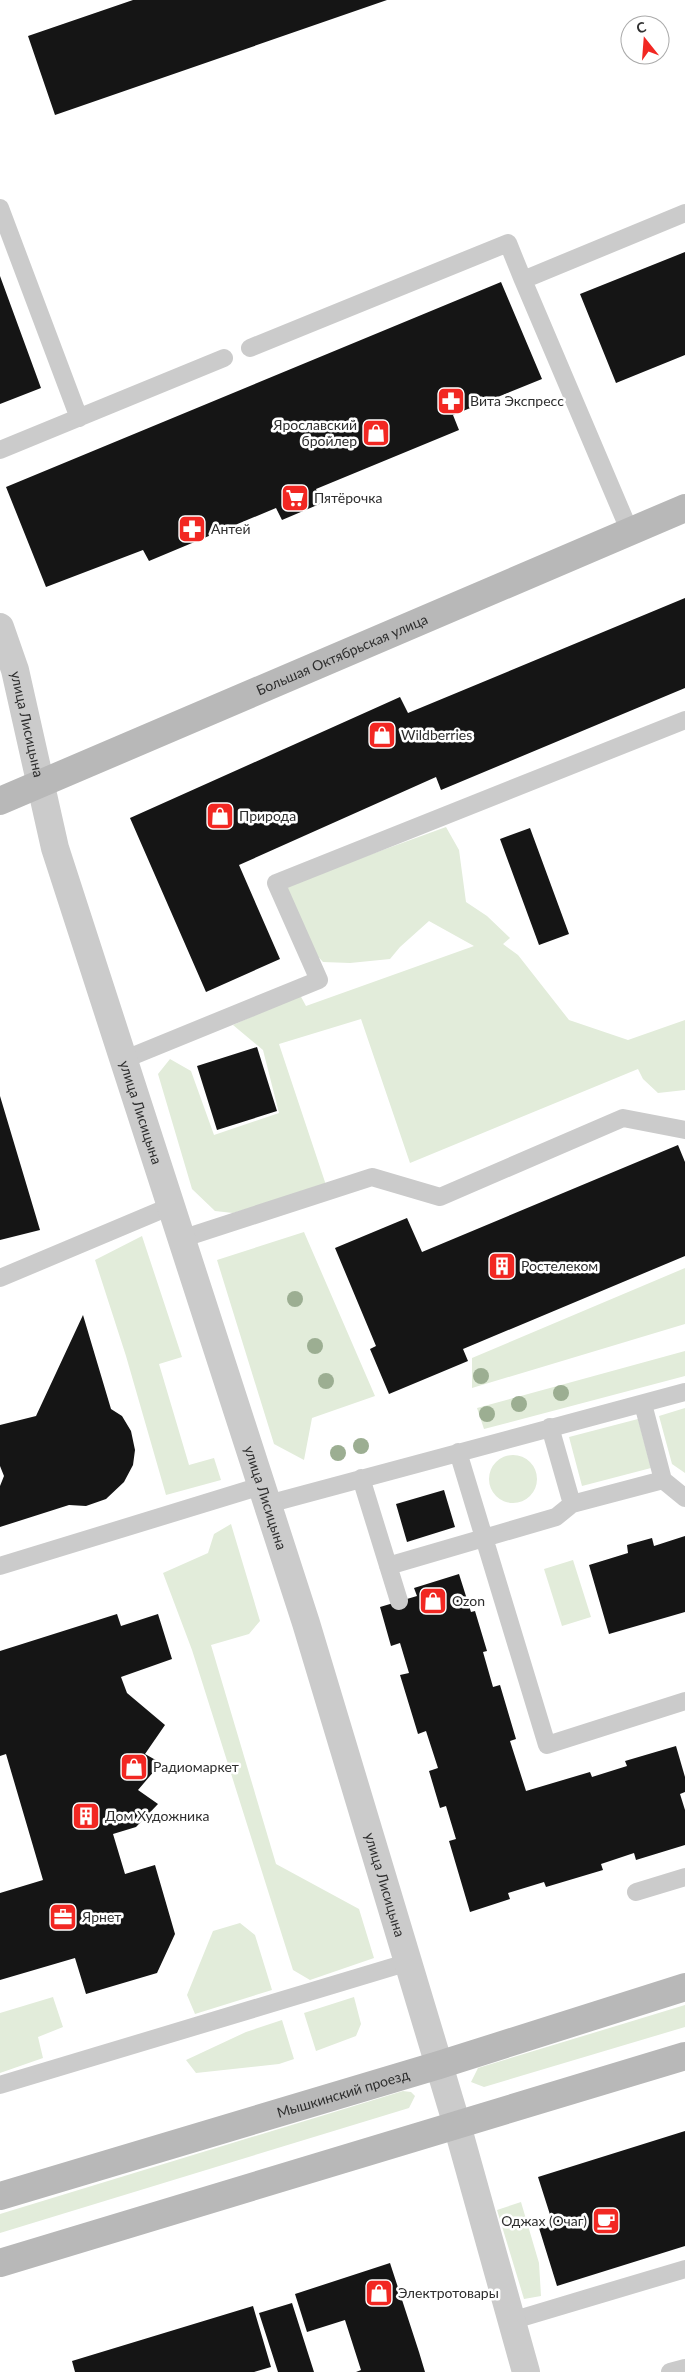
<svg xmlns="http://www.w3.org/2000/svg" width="685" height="2372" font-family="Lato,sans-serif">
<rect width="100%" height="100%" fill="#fff"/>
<!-- green -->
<path fill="#e2ecda" d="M446,827L459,850L466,902L487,916L510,938L503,944L518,955L569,1020L628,1040L685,1020V1090L658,1093L643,1079L638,1069L410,1163L361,1019L279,1044L326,1185L233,1213L215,1211L192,1189L158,1074L170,1059L191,1071L214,1135L279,1113L263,1050L233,1025L300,995L306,1006L474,946L429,921L400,947L390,959L350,963L323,962L309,947L284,886Z
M304,1232L375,1396L312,1418L304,1460L274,1444L217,1260Z
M142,1236L182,1357L159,1364L189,1465L214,1458L221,1480L166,1495L126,1356L95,1260Z
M685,1268V1324L472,1388V1358Z
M685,1351V1376L484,1429L477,1408Z
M685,1408V1473L672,1464L659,1416Z
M638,1419L651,1468L582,1486L569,1437Z
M489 1479a24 24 0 1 1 48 0a24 24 0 1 1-48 0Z
M231,1524L260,1621L249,1634L211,1645L276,1864L359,1909L374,1958L310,1980L293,1970L192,1650L163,1573L208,1553L214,1534Z
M573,1560L591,1617L562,1626L544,1569Z
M240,1923L255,1935L272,1990L195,2014L187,1995L213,1931Z
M53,1997L63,2027L38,2037L43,2058L0,2073V2013Z
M354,1997L361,2024L356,2036L316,2051L304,2013Z
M685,2005V2027L484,2087L471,2082L478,2068Z
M282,2020L294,2059L279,2064L196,2073L186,2060L246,2032Z
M403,2091L411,2092L415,2096L409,2108L0,2233V2214Z
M521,2202L539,2263L541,2296L524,2299L497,2210Z"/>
<!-- building -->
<path fill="#151515" d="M133,0H387L55,115L28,36Z
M685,252V355L616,383L580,294Z
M0,276L41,388L0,404Z
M501,282L542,379L453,415L459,430L316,489L322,503L282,520L276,508L149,561L143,550L46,587L6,487Z
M685,598V688L441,790L436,777L239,865L280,959L206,992L130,818L400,697L408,713Z
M530,828L569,934L539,945L500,839Z
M257,1047L277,1111L217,1130L197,1066Z
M0,1096L40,1230L0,1240Z
M678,1145L685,1162V1256L463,1349L468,1361L389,1394L370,1349L376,1346L335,1248L407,1218L422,1252Z
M83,1315L111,1409L122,1416L131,1431L135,1450L133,1465L124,1482L106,1499L86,1506L69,1505L0,1527V1486L4,1476L0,1466V1425L36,1416Z
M444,1490L455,1527L407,1542L396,1504Z
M685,1536V1612L609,1634L589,1565L628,1553L627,1545L652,1538L654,1546Z
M459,1574L471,1612L475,1611L487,1651L483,1652L493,1687L500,1685L516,1739L510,1741L526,1791L590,1772L592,1777L627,1766L625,1761L676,1746L685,1777V1792L680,1794L685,1810V1845L636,1860L634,1853L601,1864L603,1870L546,1887L544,1882L508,1893L510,1899L470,1912L449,1841L456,1839L446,1806L440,1808L429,1771L438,1768L426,1731L418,1734L400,1675L409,1673L400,1643L391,1646L380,1607L417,1596L414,1588Z
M117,1614L121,1626L158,1614L172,1659L121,1677L127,1693L165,1725L145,1754L161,1763L138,1790L158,1804L136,1827L113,1834L125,1874L155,1865L175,1934L157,1973L86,1994L75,1958L0,1980V1893L43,1880L6,1754L0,1756V1651Z
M685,2131V2246L557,2286L539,2228L553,2224L538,2177Z
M390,2263L419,2352L425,2372H356L361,2370L345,2320L307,2332L295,2294Z
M292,2303L314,2372H278L259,2313Z
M253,2306L271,2367L254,2372H75L72,2361Z"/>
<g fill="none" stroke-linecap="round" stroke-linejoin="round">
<!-- lane -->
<path stroke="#cbcbcb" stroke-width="18" d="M0,208L79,418
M250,348L508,243L523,280
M0,450L224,358
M630,532L523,280L685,213
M123,1060L319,980L276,883L685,720
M181,1239L372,1177L440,1197L623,1118L685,1130
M0,1278L171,1206
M643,1404L663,1480
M550,1427L572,1504L663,1480L685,1498
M458,1452L547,1745L685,1701
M361,1478L399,1601
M268,1504L685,1392
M0,1566L261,1486
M388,1566L556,1517L572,1504
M636,1892L685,1877
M0,2085L409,1962
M511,2321L685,2269
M670,2372L685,2368"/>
<!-- street -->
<path stroke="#cbcbcb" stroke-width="28" id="s1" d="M0,627L15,670L55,848L306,1623L457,2125L526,2372"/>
<!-- secondary -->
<g stroke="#b8b8b8" stroke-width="28">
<path id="s2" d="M0,801L685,508"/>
<path id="s3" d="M0,2196L439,2065L685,1987"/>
<path d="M0,2263L685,2056"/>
</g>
</g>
<!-- trees -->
<g fill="#9cae92">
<circle cx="295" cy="1299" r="8"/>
<circle cx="315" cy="1346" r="8"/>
<circle cx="481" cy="1376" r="8"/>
<circle cx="326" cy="1381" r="8"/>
<circle cx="561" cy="1393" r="8"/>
<circle cx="519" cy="1404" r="8"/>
<circle cx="487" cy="1414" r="8"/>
<circle cx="361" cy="1446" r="8"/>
<circle cx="338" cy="1453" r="8"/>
</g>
<!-- icons -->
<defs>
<g id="pharmacy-square" transform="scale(1.4375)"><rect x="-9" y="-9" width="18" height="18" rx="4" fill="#f22722" stroke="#fff"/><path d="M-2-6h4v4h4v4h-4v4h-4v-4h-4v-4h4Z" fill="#fff"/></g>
<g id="shop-square" transform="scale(1.4375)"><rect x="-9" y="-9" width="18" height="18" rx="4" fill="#f22722" stroke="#fff"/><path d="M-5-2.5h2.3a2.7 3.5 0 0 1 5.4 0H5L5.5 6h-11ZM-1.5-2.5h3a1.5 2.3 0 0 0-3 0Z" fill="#fff"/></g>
<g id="supermarket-square" transform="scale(1.4375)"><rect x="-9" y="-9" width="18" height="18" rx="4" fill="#f22722" stroke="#fff"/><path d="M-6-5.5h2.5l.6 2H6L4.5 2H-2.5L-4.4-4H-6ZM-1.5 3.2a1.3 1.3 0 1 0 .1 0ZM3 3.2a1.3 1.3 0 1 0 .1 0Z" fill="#fff"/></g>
<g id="building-square" transform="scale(1.4375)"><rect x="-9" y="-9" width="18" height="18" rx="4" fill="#f22722" stroke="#fff"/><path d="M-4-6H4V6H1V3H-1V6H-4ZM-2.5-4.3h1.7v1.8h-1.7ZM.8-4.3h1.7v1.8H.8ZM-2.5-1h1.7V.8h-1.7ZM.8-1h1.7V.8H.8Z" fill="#fff"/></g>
<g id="office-square" transform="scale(1.4375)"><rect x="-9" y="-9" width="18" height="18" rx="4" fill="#f22722" stroke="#fff"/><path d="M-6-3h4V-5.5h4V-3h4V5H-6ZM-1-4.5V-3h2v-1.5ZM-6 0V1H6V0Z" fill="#fff"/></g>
<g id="cafe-square" transform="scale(1.4375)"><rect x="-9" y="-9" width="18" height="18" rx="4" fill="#f22722" stroke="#fff"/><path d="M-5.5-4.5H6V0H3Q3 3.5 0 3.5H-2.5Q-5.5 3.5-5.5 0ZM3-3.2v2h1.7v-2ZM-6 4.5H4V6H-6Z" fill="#fff"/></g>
</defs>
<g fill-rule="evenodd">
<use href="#pharmacy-square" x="451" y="401"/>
<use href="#shop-square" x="376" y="433"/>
<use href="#supermarket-square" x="295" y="498"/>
<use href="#pharmacy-square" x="192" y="529"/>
<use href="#shop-square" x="382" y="735"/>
<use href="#shop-square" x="220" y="816"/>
<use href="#building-square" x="502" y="1266"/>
<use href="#shop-square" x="433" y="1601"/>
<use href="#shop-square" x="134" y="1767"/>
<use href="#building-square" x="86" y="1816"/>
<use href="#office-square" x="63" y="1917"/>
<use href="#cafe-square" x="606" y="2221"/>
<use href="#shop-square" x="379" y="2293"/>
</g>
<g text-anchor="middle" stroke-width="5" stroke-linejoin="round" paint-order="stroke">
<!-- poi labels -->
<g font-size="14" fill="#2e2e2e" stroke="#fff" text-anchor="start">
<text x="470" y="406">Вита Экспресс</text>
<text x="357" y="430" text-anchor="end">Ярославский<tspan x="357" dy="16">бройлер</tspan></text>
<text x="314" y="503">Пятёрочка</text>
<text x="211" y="534">Антей</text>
<text x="401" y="740">Wildberries</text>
<text x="239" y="821">Природа</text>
<text x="521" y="1271">Ростелеком</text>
<text x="452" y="1606">Ozon</text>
<text x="153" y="1772">Радиомаркет</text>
<text x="105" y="1821">Дом Художника</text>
<text x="82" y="1922">Ярнет</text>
<text x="587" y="2226" text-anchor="end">Оджах (Очаг)</text>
<text x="398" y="2298">Электротовары</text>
</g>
<!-- street labels -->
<g font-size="14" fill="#2e2e2e" stroke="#fff">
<text dy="5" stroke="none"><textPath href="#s2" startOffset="372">Большая Октябрьская улица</textPath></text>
<text dy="5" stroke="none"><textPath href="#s1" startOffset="101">улица Лисицына</textPath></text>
<text dy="5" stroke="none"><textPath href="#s1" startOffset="506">улица Лисицына</textPath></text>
<text dy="5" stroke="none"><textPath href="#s1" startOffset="911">улица Лисицына</textPath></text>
<text dy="5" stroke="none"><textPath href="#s1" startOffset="1316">улица Лисицына</textPath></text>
<text dy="5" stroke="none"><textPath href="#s3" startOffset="358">Мышкинский проезд</textPath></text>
</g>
</g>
<!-- north arrow -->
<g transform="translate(645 40) rotate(343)"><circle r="24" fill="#ffffff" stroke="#ababab"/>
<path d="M0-4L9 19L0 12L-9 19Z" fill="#f22722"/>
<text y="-8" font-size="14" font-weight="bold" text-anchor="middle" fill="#2e2e2e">С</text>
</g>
</svg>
